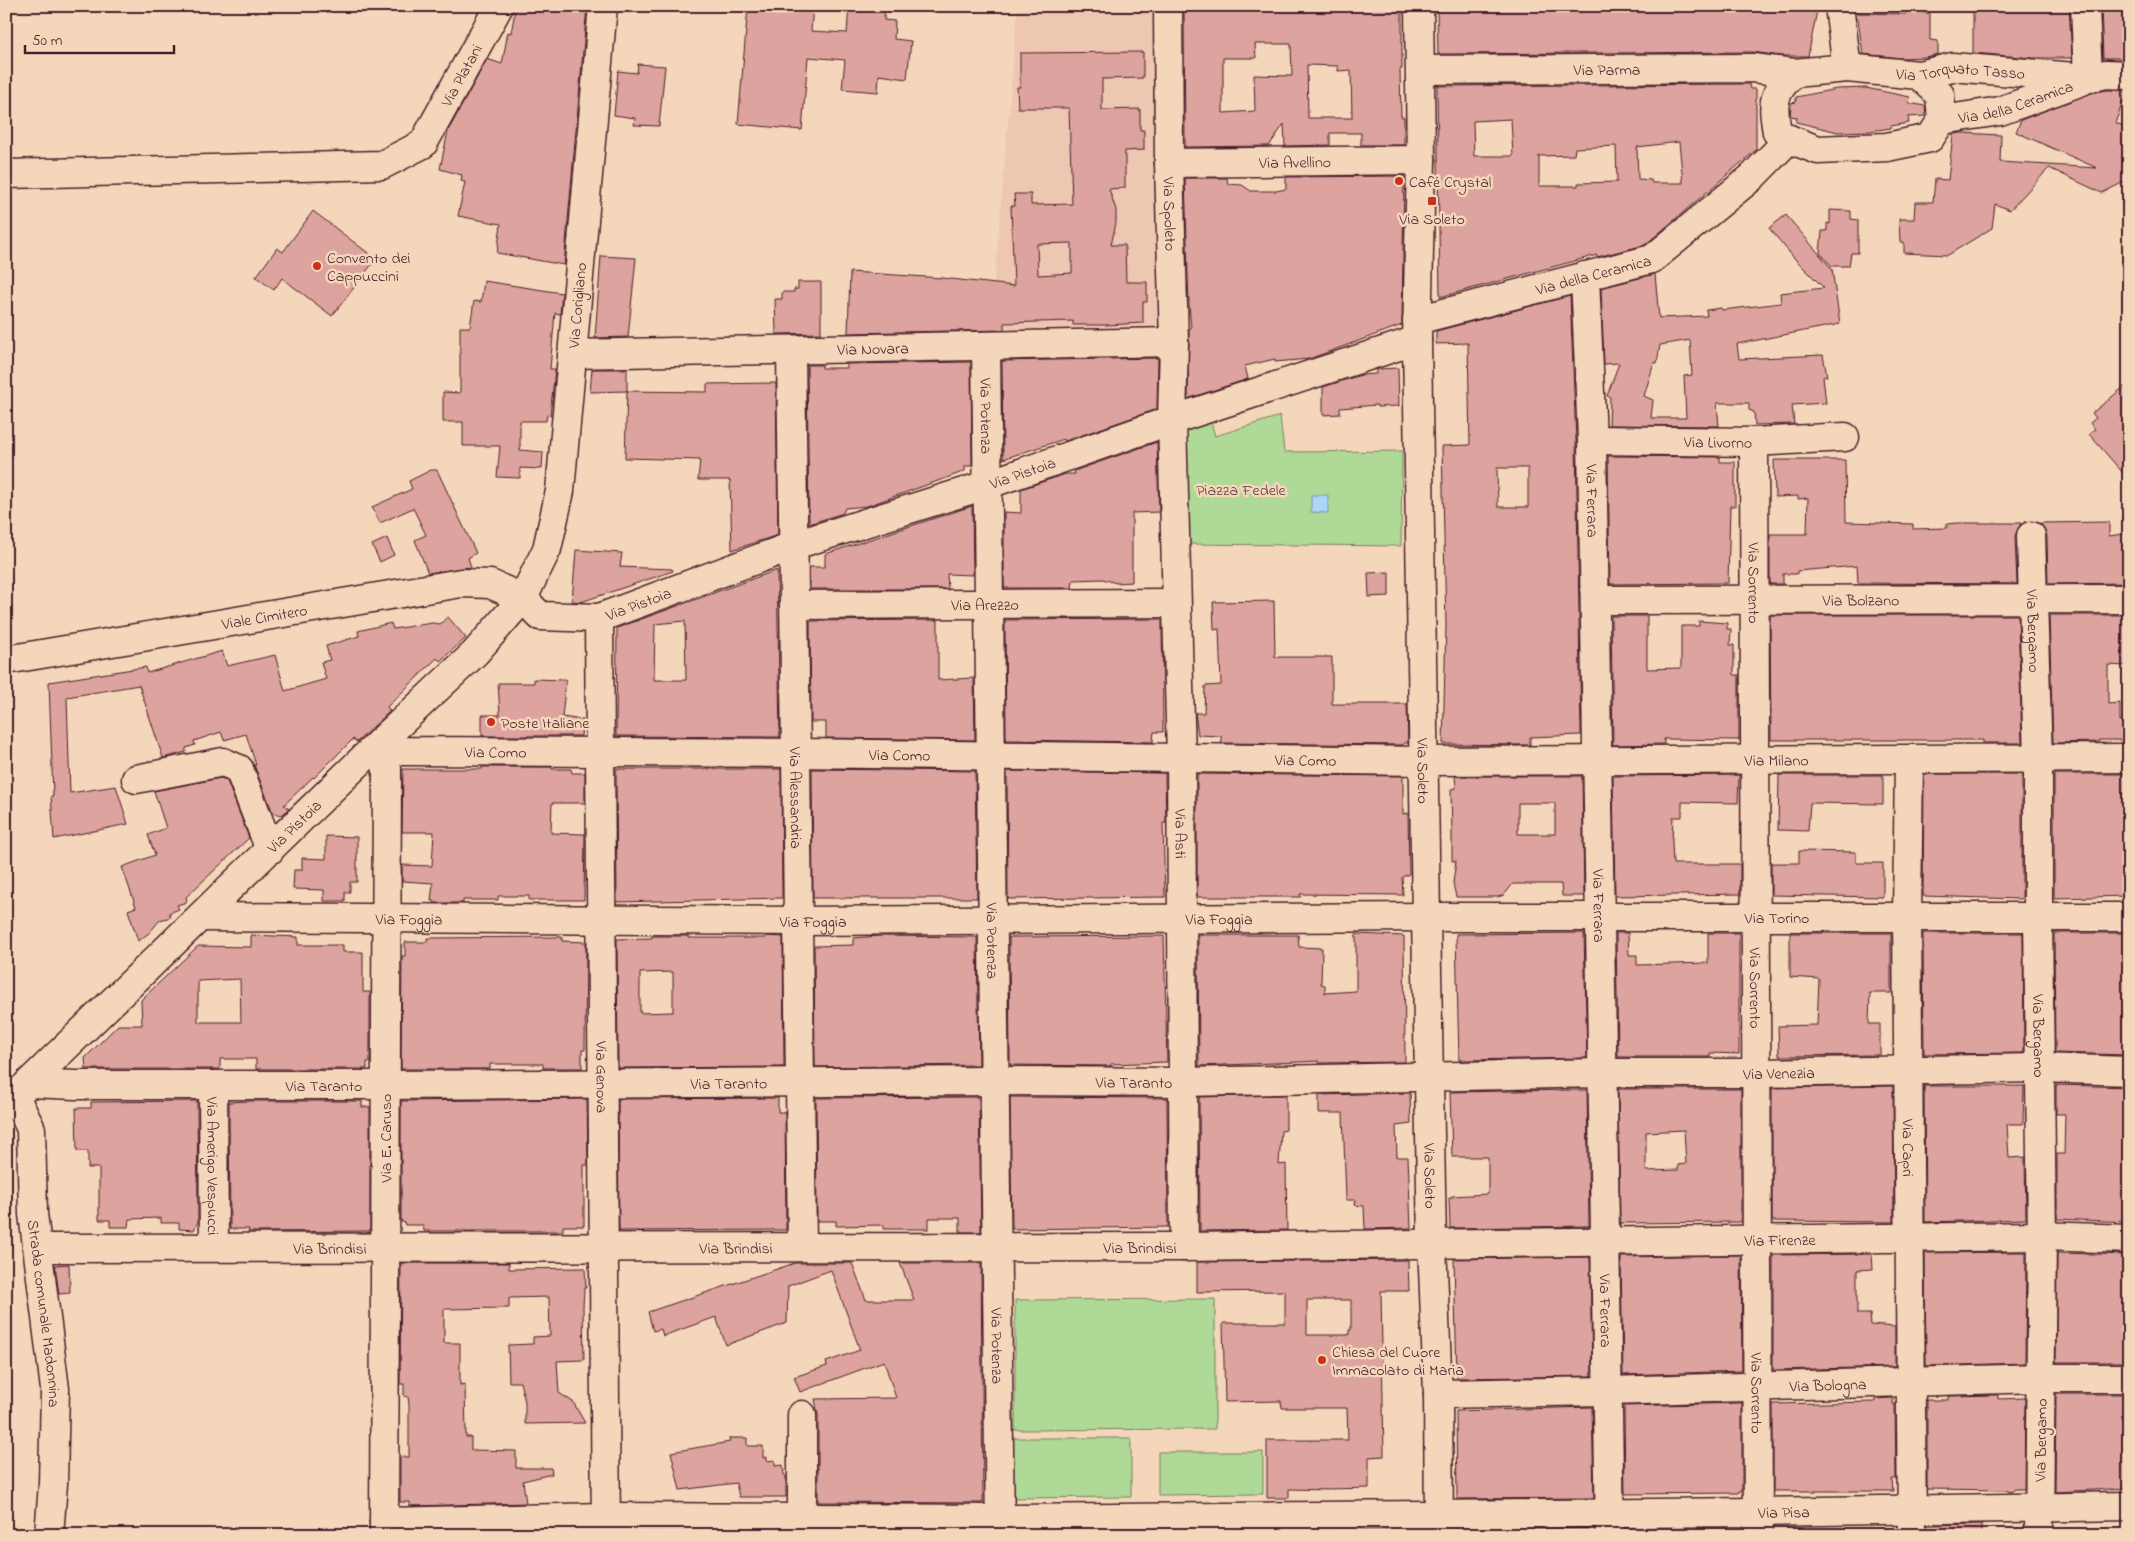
<svg xmlns="http://www.w3.org/2000/svg" width="2135" height="1541" font-family="'Indie Flower',sans-serif">
<rect width="100%" height="100%" fill="#f4d7ba"/>
<filter id="ink" filterUnits="userSpaceOnUse"><feTurbulence type="fractalNoise" baseFrequency=".02" numOctaves="2"/><feDisplacementMap in="SourceGraphic" scale="10" xChannelSelector="R" yChannelSelector="G"/><feConvolveMatrix kernelMatrix="1 2 1 2 8 2 1 2 1" color-interpolation-filters="sRGB"/></filter>
<g filter="url(#ink)">
<!-- built -->
<path fill="#edc7b2" d="M1018,6H1155L1158,335H1004V319L994,285Z"/>
<!-- green -->
<path fill="#afd996" stroke="#7c7c60" d="M1280,416L1284,452L1402,451L1401,546L1186,544L1184,427L1210,419L1215,436Z
M1215,1299V1429L1015,1430V1300Z
M1010,1438H1131V1497L1010,1498Z
M1158,1452H1263V1494L1158,1495Z"/>
<!-- water -->
<path fill="#acd5f6" stroke="#858ca5" d="M1311,495H1328V513L1311,512Z"/>
<!-- building -->
<path fill="#dda39e" stroke="#4a1f2b" fill-rule="evenodd" d="M516,6H587L564,265L497,253L501,224L458,216L465,182L461,181L462,175L440,169L448,131L487,59L502,64L508,32L511,33Z
M748,6H813L811,31L847,33L849,6H885L884,20L895,21L894,39L911,41L907,79L879,75L878,92L842,89L845,60L808,57L802,130L738,124Z
M1184,6H1402V69H1400L1401,117H1404V145H1361V133H1330V145L1285,146L1284,124L1269,146L1185,147ZM1255,44H1291L1292,76L1254,75L1255,111L1223,113V58H1256ZM1307,65L1338,66V71L1351,70L1352,118H1308Z
M1437,6H1765L1788,11L1789,6H1818L1808,56H1781L1753,52L1438,54Z
M1906,6H1923L1922,13H1930V40L1938,41V54L1925,57L1901,58L1863,54L1857,13L1906,14Z
M2025,6H2069L2072,58H2033L1973,53V8Z
M2101,6H2105V10H2125V33H2129V58H2103Z
M1143,52V78L1102,79V110L1140,109V130H1144V150L1125,151V188L1109,189L1116,210V223L1111,245H1125L1126,282H1147V302H1143V323L1106,325H1073V321L1004,323V330L848,333L850,272L942,278L1014,286L1011,206H1015L1014,194H1031V205L1072,204L1069,108H1018L1017,87H1020V53ZM1072,243V273L1038,275L1037,244Z
M638,64L665,66L659,126L634,125L635,118L614,115L618,71L637,73Z
M1749,84L1750,89H1756V150L1645,245L1597,257V255L1440,297L1437,86ZM1511,119L1513,156H1474L1473,121ZM1679,142L1683,183H1652L1651,180L1638,179L1637,147ZM1616,146L1617,182L1578,183V186H1539V156L1574,155L1575,148Z
M1866,88L1910,97L1909,103L1925,106L1926,116L1908,117L1909,123L1891,126V128L1870,131L1838,132L1796,122L1797,117L1790,116L1791,103L1796,102V97L1837,89Z
M2107,90L2127,91L2115,123L2129,127V183L2126,181L2102,193L2049,168L2010,210L1995,204L1992,228L1948,255L1904,253V242H1900L1899,219H1914L1915,202H1933L1935,179L1948,180L1953,134L1962,133L2001,135L2000,162L2097,168L2016,132L2021,120L2091,93Z
M1404,176L1402,325L1309,359L1275,362V359L1245,366L1248,379L1190,398L1188,396L1189,328H1191L1189,305L1185,178H1227L1228,184L1242,185L1251,191H1276L1286,189V177Z
M1830,210L1851,211V219L1858,220V253H1851L1849,266H1832L1820,253L1822,231H1827V223L1830,224Z
M313,211L376,259L332,316L282,278L274,290L256,277L277,248L283,252Z
M1786,215L1832,269L1840,324L1737,344L1739,359L1823,355L1827,376L1823,377L1826,403L1792,405L1794,424L1755,425L1754,412L1749,410V403H1717L1719,426L1609,425L1610,397L1607,396L1619,363L1604,364L1601,288L1655,274L1659,318L1707,316L1706,310L1721,308L1722,310L1781,303L1780,293L1824,288L1794,258L1769,228ZM1690,340L1692,375L1684,376L1686,418H1651L1653,400L1644,396L1654,363H1657L1660,345Z
M601,256L636,258L628,337L595,338Z
M484,281L562,293L560,314L555,313L550,369H555L550,416L547,415L546,421H520V450L543,452L542,469L520,468V478L497,477L500,446H463V422H443V392L460,393V327H470L474,301L481,302Z
M798,282H821V333L776,334L775,299H782V292H794V289H798Z
M1570,296L1576,440L1581,735L1530,737V745L1443,744L1446,625L1442,446L1470,445L1468,343L1436,344V331ZM1497,468H1528V507H1498Z
M1158,358L1157,409L1065,441L1064,439L1003,459L1002,361Z
M971,362L972,466H965V471L952,476L867,506L845,508L843,513L809,524L807,365H822V368H847V364Z
M1398,368L1399,406L1377,407V405L1340,408V414L1323,415V387L1361,375L1376,374V370L1379,369Z
M592,369H627V391L707,392V384L776,383L778,535L732,550L730,480H698L700,460L625,458L627,391L590,392Z
M2129,383V480L2089,434L2095,429L2090,423L2096,418L2092,413Z
M1157,442L1159,512L1132,513V582L1116,583L1103,579L1073,580L1072,588H1004V512L1021,513V489L1066,474H1075L1074,471Z
M1608,456L1720,457V462H1735V506H1730L1728,583L1610,584Z
M1774,460H1845L1846,522L1913,524V529L1947,528V524L1956,523H2021L2015,536L2017,584L1858,583L1857,566L1797,571V574H1783V584H1770V534H1807L1808,498L1798,499V496L1775,497Z
M431,470H437L476,553L468,558L471,567L428,573L415,540L426,535L413,508L380,523L372,507L412,489L409,481Z
M972,506L973,575L947,574L948,589H810L809,567H825V554Z
M2109,522V536L2129,533V583L2048,584L2047,536L2044,528L2040,523Z
M387,538L394,555L380,562L372,545Z
M576,550L622,553L620,567L672,569L673,571L581,602L572,601Z
M777,570L780,737L616,736L617,628ZM685,621L686,680H654L655,624Z
M1389,572V596L1369,597L1368,573Z
M1274,601L1275,657H1332V704H1407L1408,743H1403V745L1222,743L1221,736L1198,735L1195,713H1204L1205,686L1221,685L1219,629L1214,630L1213,602Z
M1770,615H2018L2022,743H1983V740H1771Z
M2049,615H2129V659L2126,660V666L2108,665V704L2120,703V721L2129,722V740H2099V742L2053,743Z
M1611,616H1647V669L1681,668V626H1699V621L1727,623V629H1731L1730,645H1734V675H1739V740L1664,739V744L1613,745Z
M448,617L466,638L440,661L437,658L387,707L390,711L357,742L353,739L314,778L313,777L284,805L289,809L282,815L273,813L254,765H256L246,734L224,740L221,732L194,741L195,745L186,748V752L163,758L139,685L67,697L70,793L116,786L128,824L54,839L51,796H53L49,682L146,667L147,673L222,651L227,666L275,655L285,691L326,679L321,662L330,660L326,646L359,636L358,631L391,623L393,629L432,623L440,624Z
M1162,619L1163,732H1154L1153,742L1006,740L1005,620Z
M938,620V680L974,678L975,740L826,738V722H811L810,621Z
M534,679L566,680L562,717L583,720L581,736H482V715H500L498,683H534Z
M482,767H551L552,769H571L572,773H585V803H552L551,833L585,834L584,900H529V896H498V900H463V903H434V901H431L433,883L402,881V865L432,866L434,832H402L403,769H482Z
M616,769H781L782,898L617,902Z
M812,769L975,771L977,898H813Z
M1007,771L1165,773L1166,823H1163L1165,897L1008,899Z
M1197,774L1403,776V814L1408,813L1409,874L1402,877L1403,895L1300,894L1301,897H1197Z
M1924,774H2022V897L2020,899L1923,896Z
M2054,774H2129V896L2054,898Z
M1739,775L1738,803L1682,802V817H1673L1672,842L1673,864H1740V894L1615,896L1613,776Z
M1779,775H1883V804L1810,803L1808,831L1778,830Z
M1455,776H1582L1584,896H1562L1561,884H1513L1504,895L1498,897H1456L1453,883L1456,861H1452V837L1451,789L1456,788ZM1518,803H1555V834H1518Z
M221,778L227,781L249,838L186,897L187,902L177,905L179,909L169,913L171,917L160,920L149,933L138,941L128,910L136,907L122,867L155,855L148,835L166,828L154,791Z
M326,836L357,837V882H350V892H345V901H324V890L293,889L294,870H302V858L326,859Z
M1799,851L1856,852V863H1883V897L1771,895V863H1799Z
M1583,933H1584L1587,1058L1459,1060L1456,934Z
M1616,933H1628L1629,955H1637V965L1708,963V933H1739V1054L1710,1053V1057H1618Z
M1790,933H1891V993H1870L1869,1024H1880V1055L1779,1056L1778,1026L1817,1025L1819,979L1790,977Z
M1923,933H2023L2024,1053L1924,1054Z
M2054,933H2129V1055L2055,1053Z
M1356,934L1404,936L1405,1062L1319,1063V1061L1300,1062L1199,1066L1198,935H1298L1299,947L1322,948L1321,984L1325,985V993L1356,991Z
M251,935L298,937V945H343V952H363V992H370V1062H367V1069H256V1059H220V1069H86L85,1058L118,1025H142L141,1000L198,946L251,947ZM240,979L241,1022H198V981Z
M652,936H688V938H766V936L783,937L784,1067L618,1068L617,939L652,938ZM673,972V1012L640,1013V973Z
M880,936L977,937L979,1065L815,1067L814,946L853,945V938Z
M1164,936L1167,1062L1111,1064V1066L1010,1065L1009,937Z
M562,937V941L586,942L585,1050H582V1068H543V1064H490V1069H401L402,956H405V942H427V938Z
M2056,1085L2129,1087V1222L2057,1219V1154H2064L2065,1114H2056Z
M1893,1086L1894,1222L1772,1221V1088Z
M1924,1086H2024L2023,1124H2007L2009,1158L2025,1157L2026,1219L1925,1222Z
M1618,1089H1741V1222L1620,1223ZM1684,1130L1686,1164L1678,1165V1170L1646,1171V1132Z
M1574,1090H1587L1589,1226L1450,1228L1449,1198H1452V1196L1488,1194V1157H1452L1450,1092Z
M1410,1093L1411,1124L1396,1126L1397,1157H1408L1411,1228L1365,1229L1364,1206L1355,1205L1356,1200H1346L1343,1113H1319V1095Z
M1286,1095V1130L1281,1131L1279,1165L1286,1164L1287,1230L1200,1231L1199,1097Z
M979,1097L981,1232H960V1218H929V1229H884V1225L836,1226V1221H817L816,1098Z
M1010,1097L1167,1098L1168,1227L1012,1229Z
M778,1098V1112H785L786,1230L619,1231L618,1099Z
M587,1099L588,1165H584V1226H563V1231H424L423,1225H405L404,1222H401V1101Z
M197,1101L198,1222L194,1230L179,1229V1223H161V1218L129,1219L128,1227H110V1220H99V1168H88V1151H77L76,1108H91V1102Z
M249,1101H362V1107H370V1231L248,1232L249,1229H230L229,1102Z
M2017,1252H2026L2025,1363L1926,1366L1925,1253Z
M2057,1253L2129,1255V1362H2056Z
M1872,1254L1873,1269L1857,1270V1314H1870L1871,1325L1895,1327V1367L1773,1370V1255Z
M1741,1255L1742,1371L1623,1375L1621,1257Z
M1590,1257L1592,1376L1457,1378L1454,1259Z
M1408,1260L1409,1291H1381L1384,1456L1369,1457V1488L1330,1489L1329,1490L1289,1489V1498H1267V1440H1348L1347,1408H1282L1281,1401L1225,1402L1223,1323H1285V1291L1197,1292V1262ZM1307,1300H1351V1330H1349V1335H1307Z
M401,1263H509V1269L585,1268L586,1288H584L583,1307L584,1360L557,1361L559,1393L573,1402L585,1423L525,1424V1402L520,1382H509L508,1345L533,1344V1337L550,1336L549,1297L509,1298V1308L444,1309V1343H460V1385L465,1384L466,1437H471V1450L516,1451V1468H551L552,1474L523,1481L526,1503L410,1506V1502H400V1457H409V1404L408,1397L404,1396V1384H400Z
M795,1263H852L866,1300H914L900,1263H981L983,1503L818,1502V1415L815,1399L896,1398L884,1361L800,1392L794,1377L827,1366L826,1362L860,1350L831,1270L788,1286L787,1323L726,1345L716,1317L663,1336L661,1329L653,1331L648,1312Z
M69,1264L70,1293L59,1294L55,1265Z
M2056,1394H2129V1488L2055,1492Z
M1998,1395V1399L2025,1398L2024,1489H2015L2011,1492L2005,1490L1927,1489V1400H1948V1396H1950Z
M1893,1398V1404H1895L1896,1479H1892L1893,1491H1773V1404L1875,1402V1399Z
M1742,1403V1491H1739V1493L1625,1494L1624,1406Z
M1592,1407L1594,1498L1457,1499L1456,1411Z
M729,1438H747V1446H763V1458L767,1457V1461L775,1460V1466L783,1465L784,1475L786,1476V1497H739L736,1483L680,1490L671,1452L730,1442Z
M1982,1524V1535H1928V1525Z
M1594,1529V1535H1458L1457,1530Z
M818,1534L984,1535H818Z"/>
<g fill="none" stroke-linecap="round" stroke-linejoin="round">
<!-- minor casing -->
<g stroke="#4a1f2b" stroke-width="31">
<g id="minor">
<path id="s1" d="M1168,6L1169,163L1174,342L1172,420L1181,758L1184,1247"/>
<path id="s2" d="M1419,6L1421,160L1417,340L1426,917L1432,1243L1438,1394L1439,1535"/>
<path d="M1839,6L1847,68"/>
<path d="M2085,6L2088,78"/>
<path id="s3" d="M1421,70L1753,68L1794,73L1847,68L1919,75L1952,67L2088,78L2106,74L2129,75"/>
<path d="M1794,73C1772,93 1772,103 1777,132L1789,139L1818,150L1887,147L1930,138L1942,120L1940,95L1919,75"/>
<path id="s4" d="M1942,120L2000,111L2082,81"/>
<path id="s5" d="M1169,163L1421,160"/>
<path id="s6" d="M6,174L382,165L423,144L499,6"/>
<path id="s7" d="M1585,276L1592,440L1610,1535"/>
<path id="s8" d="M1417,320L1652,259L1752,177L1789,139"/>
<path id="s9" d="M986,347L1000,1535"/>
<path id="s10" d="M791,350L802,1246"/>
<path id="s11" d="M573,354L1174,342"/>
<path id="s12" d="M1592,440L1754,442L1845,437"/>
<path id="s13" d="M1754,442L1758,1535"/>
<path id="s14" d="M2031,536L2038,759V917L2042,1236L2039,1535"/>
<path id="s15" d="M1595,600L2129,599"/>
<path id="s16" d="M794,605L1176,603"/>
<path id="s17" d="M599,618L606,1534"/>
<path id="s18" d="M6,660L461,583L490,584L523,598L540,616L599,618L795,545L989,484L1172,420L1417,340"/>
<path id="s19" d="M379,743L402,751L797,753L1424,761L2129,758"/>
<path d="M379,743L387,769L384,1535"/>
<path id="s20" d="M1909,760L1907,916L1912,1535"/>
<path d="M136,779L223,762L239,769L270,850"/>
<path id="s21" d="M201,917L798,921L1426,917H2129"/>
<path id="s22" d="M29,1083L76,1085H385L994,1081L1183,1082L1602,1073H1757L2040,1068L2129,1071"/>
<path id="s23" d="M213,1085L214,1247"/>
<path id="s24" d="M15,1096L31,1129L33,1214L55,1389L53,1484L49,1535"/>
<path id="s25" d="M6,1105L379,743L475,653L523,598L547,549L560,491L603,6"/>
<path id="s26" d="M38,1248L1184,1247L2042,1236L2129,1239"/>
<path id="s27" d="M1438,1394L1608,1391L2040,1378H2129"/>
<path id="s28" d="M384,1522L606,1517L1000,1519L1758,1512L2129,1506"/>
<path d="M802,1535V1415"/>
</g>
</g>
<!-- minor -->
<use href="#minor" stroke="#f4d7ba" stroke-width="28"/>
</g>
</g>
<!-- markers -->
<g fill="#c8321e" stroke="#f4d7ba" stroke-width="2">
<circle cx="1399" cy="181" r="5"/>
<rect x="1427" y="196" width="10" height="10" rx="2.5"/>
<circle cx="317" cy="266" r="5"/>
<circle cx="491" cy="722" r="5"/>
<circle cx="1322" cy="1360" r="5"/>
</g>
<g text-anchor="middle" stroke-width="5" stroke-linejoin="round" paint-order="stroke">
<!-- street labels -->
<g font-size="16" fill="#4a1f2b" stroke="#f4d7ba">
<text dy="6" stroke="none"><textPath href="#s3" startOffset="186">Via Parma</textPath></text>
<text dy="6" stroke="none"><textPath href="#s3" startOffset="541">Via Torquato Tasso</textPath></text>
<text dy="6" stroke="none"><textPath href="#s6" startOffset="501">Via Platani</textPath></text>
<text dy="6" stroke="none"><textPath href="#s4" startOffset="76">Via della Ceramica</textPath></text>
<text dy="6" stroke="none"><textPath href="#s5" startOffset="126">Via Avellino</textPath></text>
<text dy="6" stroke="none"><textPath href="#s1" startOffset="208">Via Spoleto</textPath></text>
<text dy="6" stroke="none"><textPath href="#s8" startOffset="182">Via della Ceramica</textPath></text>
<text dy="6" stroke="none"><textPath href="#s25" startOffset="1025">Via Corigliano</textPath></text>
<text dy="6" stroke="none"><textPath href="#s11" startOffset="300">Via Novara</textPath></text>
<text dy="6" stroke="none"><textPath href="#s9" startOffset="69">Via Potenza</textPath></text>
<text dy="6" stroke="none"><textPath href="#s12" startOffset="126">Via Livorno</textPath></text>
<text dy="6" stroke="none"><textPath href="#s18" startOffset="1058">Via Pistoia</textPath></text>
<text dy="6" stroke="none"><textPath href="#s7" startOffset="225">Via Ferrara</textPath></text>
<text dy="6" stroke="none"><textPath href="#s13" startOffset="141">Via Sorrento</textPath></text>
<text dy="6" stroke="none"><textPath href="#s15" startOffset="266">Via Bolzano</textPath></text>
<text dy="6" stroke="none"><textPath href="#s18" startOffset="652">Via Pistoia</textPath></text>
<text dy="6" stroke="none"><textPath href="#s16" startOffset="191">Via Arezzo</textPath></text>
<text dy="6" stroke="none"><textPath href="#s18" startOffset="262">Viale Cimitero</textPath></text>
<text dy="6" stroke="none"><textPath href="#s14" startOffset="95">Via Bergamo</textPath></text>
<text dy="6" stroke="none"><textPath href="#s19" startOffset="118">Via Como</textPath></text>
<text dy="6" stroke="none"><textPath href="#s19" startOffset="522">Via Como</textPath></text>
<text dy="6" stroke="none"><textPath href="#s19" startOffset="928">Via Como</textPath></text>
<text dy="6" stroke="none"><textPath href="#s19" startOffset="1399">Via Milano</textPath></text>
<text dy="6" stroke="none"><textPath href="#s2" startOffset="765">Via Soleto</textPath></text>
<text dy="6" stroke="none"><textPath href="#s10" startOffset="448">Via Alessandria</textPath></text>
<text dy="6" stroke="none"><textPath href="#s25" startOffset="401">Via Pistoia</textPath></text>
<text dy="6" stroke="none"><textPath href="#s1" startOffset="828">Via Asti</textPath></text>
<text dy="6" stroke="none"><textPath href="#s7" startOffset="630">Via Ferrara</textPath></text>
<text dy="6" stroke="none"><textPath href="#s21" startOffset="1576">Via Torino</textPath></text>
<text dy="6" stroke="none"><textPath href="#s21" startOffset="1018">Via Foggia</textPath></text>
<text dy="6" stroke="none"><textPath href="#s21" startOffset="208">Via Foggia</textPath></text>
<text dy="6" stroke="none"><textPath href="#s21" startOffset="612">Via Foggia</textPath></text>
<text dy="6" stroke="none"><textPath href="#s9" startOffset="594">Via Potenza</textPath></text>
<text dy="6" stroke="none"><textPath href="#s13" startOffset="546">Via Sorrento</textPath></text>
<text dy="6" stroke="none"><textPath href="#s14" startOffset="500">Via Bergamo</textPath></text>
<text dy="6" stroke="none"><textPath href="#s22" startOffset="1750">Via Venezia</textPath></text>
<text dy="6" stroke="none"><textPath href="#s17" startOffset="459">Via Genova</textPath></text>
<text dy="6" stroke="none"><textPath href="#s22" startOffset="1105">Via Taranto</textPath></text>
<text dy="6" stroke="none"><textPath href="#s22" startOffset="700">Via Taranto</textPath></text>
<text dy="6" stroke="none"><textPath href="#s22" startOffset="295">Via Taranto</textPath></text>
<text transform="translate(385 1138) rotate(-90)" y="6">Via E. Caruso</text>
<text dy="6" stroke="none"><textPath href="#s20" startOffset="388">Via Capri</textPath></text>
<text dy="6" stroke="none"><textPath href="#s23" startOffset="81">Via Amerigo Vespucci</textPath></text>
<text dy="6" stroke="none"><textPath href="#s2" startOffset="1170">Via Soleto</textPath></text>
<text dy="6" stroke="none"><textPath href="#s26" startOffset="1742">Via Firenze</textPath></text>
<text dy="6" stroke="none"><textPath href="#s26" startOffset="698">Via Brindisi</textPath></text>
<text dy="6" stroke="none"><textPath href="#s26" startOffset="1102">Via Brindisi</textPath></text>
<text dy="6" stroke="none"><textPath href="#s26" startOffset="292">Via Brindisi</textPath></text>
<text dy="6" stroke="none"><textPath href="#s7" startOffset="1035">Via Ferrara</textPath></text>
<text dy="6" stroke="none"><textPath href="#s24" startOffset="222">Strada comunale Madonnina</textPath></text>
<text dy="6" stroke="none"><textPath href="#s9" startOffset="999">Via Potenza</textPath></text>
<text dy="6" stroke="none"><textPath href="#s27" startOffset="390">Via Bologna</textPath></text>
<text dy="6" stroke="none"><textPath href="#s13" startOffset="951">Via Sorrento</textPath></text>
<text transform="translate(2040 1440) rotate(-89)" y="6">Via Bergamo</text>
<text dy="6" stroke="none"><textPath href="#s28" startOffset="1400">Via Pisa</textPath></text>
</g>
<!-- poi labels -->
<g font-size="16" fill="#4a1f2b" stroke="#f4d7ba" text-anchor="start">
<text x="1409" y="187">Café Crystal</text>
<text x="1432" y="224" text-anchor="middle">Via Soleto</text>
<text x="327" y="263">Convento dei<tspan x="327" dy="18">Cappuccini</tspan></text>
<text x="501" y="728">Poste Italiane</text>
<text x="1332" y="1357">Chiesa del Cuore<tspan x="1332" dy="18">Immacolato di Maria</tspan></text>
</g>
<!-- park labels -->
<g font-size="16" fill="#593b3b" stroke="#f4d7ba">
<text x="1241" y="495">Piazza Fedele</text>
</g>
</g>
<!-- margin -->
<rect width="2135" height="1541" fill="none" stroke="#f4d7ba" stroke-width="25"/>
<rect x="12" y="12" width="2110" height="1516" fill="none" stroke="#4a1f2b" stroke-width="2" filter="url(#ink)"/>
<!-- scale -->
<path d="M25 45v8h149v-8" fill="none" stroke="#4a1f2b" stroke-width="2.5"/>
<text x="32" y="45" font-size="15" fill="#4a1f2b" stroke="#f4d7ba" stroke-width="4" paint-order="stroke">50 m</text>
</svg>
